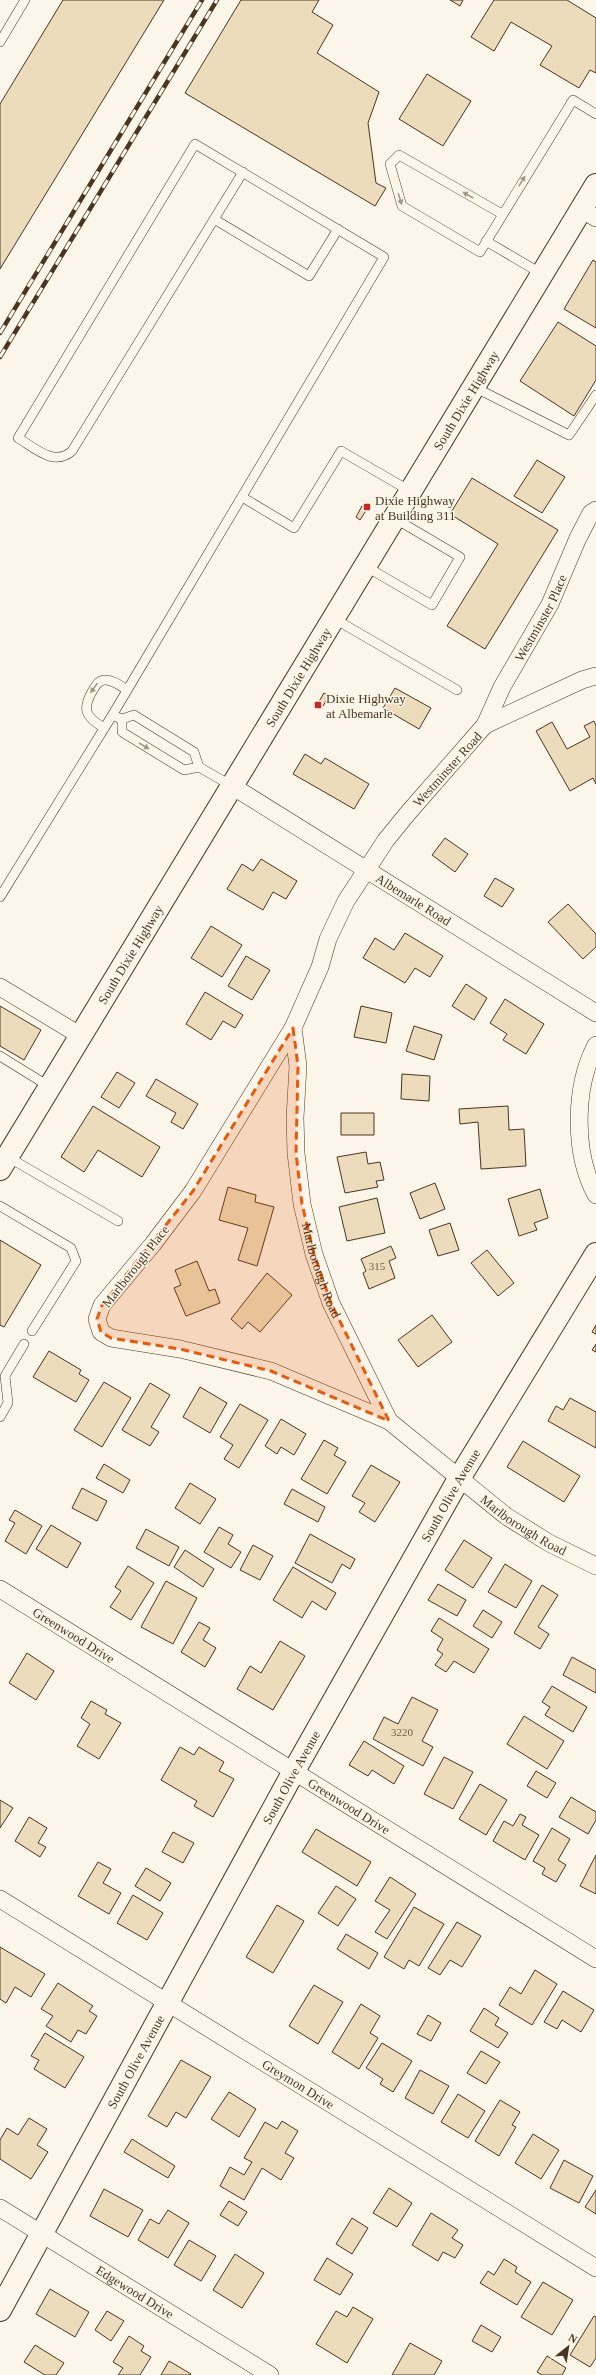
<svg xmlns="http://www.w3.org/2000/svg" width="596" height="2375" font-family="Georgia,serif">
<rect width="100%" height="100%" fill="#fbf6e9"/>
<!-- building -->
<path fill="#ecdcbc" stroke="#4a3520" d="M63,0H164L0,269V104Z
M241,0H319L312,12L333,25L317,53L379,92L368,123L376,183L386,188L375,206L185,93Z
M450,0H463L460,6Z
M494,0H567L596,18V73L590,70L579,88L540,65L552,46L511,22L494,51L471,37Z
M427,74L471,101L443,146L399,119Z
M593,260L596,262V328L564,309Z
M558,322L596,346V380L574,416L520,381Z
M537,460L565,477L542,513L514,496Z
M472,478L558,530L485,649L447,626L498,544L450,514Z
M362,506L367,509L360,520L356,517Z
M395,688L431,708L419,729L383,708Z
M324,693L329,696L323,706L318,703Z
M594,721L596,726V784L593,778L570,791L536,731L552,722L567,749L590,737L584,726Z
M305,754L321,764L325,758L369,784L354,809L293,774Z
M445,838L468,854L455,872L432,855Z
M261,859L297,881L286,899L273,892L263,910L227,889L242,864L253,871Z
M495,878L514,889L502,907L484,896Z
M568,904L596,934V947L583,959L548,922Z
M211,926L242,945L222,977L191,958Z
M405,933L443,956L430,977L415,968L405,983L363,958L375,938L394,950Z
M246,956L270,970L252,1000L228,986Z
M466,984L487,998L474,1020L452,1006Z
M205,992L243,1015L235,1028L223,1021L211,1040L186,1024Z
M505,999L544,1024L526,1054L503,1040L507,1034L490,1023Z
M0,1006L41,1030L24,1060L0,1046Z
M361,1006L392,1013L386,1043L354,1037Z
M414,1026L442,1035L434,1060L406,1051Z
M117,1072L135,1083L119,1108L101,1097Z
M402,1074L430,1076L429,1101L401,1099Z
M156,1079L198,1104L183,1129L171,1122L176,1113L146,1096Z
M93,1106L160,1147L142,1177L98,1150L84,1172L61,1157Z
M508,1106L509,1130L524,1129L526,1166L481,1169L478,1122L460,1124L459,1109Z
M341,1113H374V1135H341Z
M366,1152L368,1164L380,1162L384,1180L376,1181L378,1187L345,1193L337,1157Z
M435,1183L445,1209L420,1219L410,1193Z
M228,1187L256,1195L255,1202L274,1207L257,1266L238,1260L248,1228L219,1220Z
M540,1189L548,1218L534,1223L537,1230L519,1236L508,1199Z
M377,1198L385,1233L347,1241L339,1207Z
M450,1223L459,1250L438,1256L429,1230Z
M0,1240L41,1265L4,1327L0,1325Z
M391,1246L396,1258L389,1261L395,1278L369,1289L363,1273L366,1271L361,1259Z
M487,1250L514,1283L498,1296L471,1263Z
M197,1261L209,1291L215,1289L220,1303L186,1316L174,1288L181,1285L175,1270Z
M267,1273L292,1295L260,1332L248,1322L242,1329L231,1319Z
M432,1315L452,1342L418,1367L398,1340Z
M596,1325V1334L592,1332Z
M596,1344V1352L592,1350Z
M49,1351L81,1370L79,1374L89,1380L76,1402L33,1377Z
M104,1382L131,1398L102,1447L74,1430Z
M150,1383L170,1395L151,1427L159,1432L150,1446L122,1430Z
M200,1387L227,1403L210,1433L183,1417Z
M570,1398L596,1412V1448L548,1421L556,1406L563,1410Z
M240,1404L268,1420L239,1468L224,1459L233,1445L220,1437Z
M281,1419L306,1434L294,1455L281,1447L277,1454L265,1446Z
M324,1440L338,1448L334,1455L346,1462L327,1494L301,1479Z
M523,1441L580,1476L564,1502L507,1467Z
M104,1464L130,1480L123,1493L96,1478Z
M371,1465L400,1482L375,1522L359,1512L365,1503L352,1496Z
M190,1483L216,1499L200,1524L175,1508Z
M82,1488L107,1501L97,1521L72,1508Z
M292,1489L325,1507L318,1522L284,1504Z
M15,1510L42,1526L26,1554L5,1541L15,1523L9,1520Z
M51,1525L81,1543L67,1568L36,1549Z
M219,1527L233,1535L228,1544L241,1552L231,1568L204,1552Z
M146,1529L179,1547L169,1566L136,1548Z
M310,1534L355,1559L350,1569L342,1564L332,1583L295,1563Z
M464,1540L492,1558L473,1588L445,1570Z
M253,1545L273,1556L260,1580L240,1570Z
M185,1550L214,1569L203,1587L174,1567Z
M505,1564L532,1581L516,1608L488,1592Z
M128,1566L154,1583L131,1620L110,1607L121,1591L115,1587Z
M293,1567L336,1593L326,1610L312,1601L302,1618L273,1600Z
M166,1581L197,1598L173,1644L141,1627Z
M438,1584L466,1600L457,1616L428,1600Z
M542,1585L558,1595L538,1627L549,1634L540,1649L514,1633Z
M483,1610L502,1622L492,1638L473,1626Z
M439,1618L489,1649L474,1673L454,1661L446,1672L435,1665L443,1654L437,1650L443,1639L431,1631Z
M199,1622L210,1628L203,1640L216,1648L205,1667L181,1652Z
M280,1641L305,1656L273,1710L237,1689L250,1666L261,1673Z
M27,1653L54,1671L36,1700L9,1683Z
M572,1657L596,1670V1693L563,1675Z
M552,1686L587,1707L573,1732L545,1715L550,1707L542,1702Z
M412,1697L438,1710L422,1741L433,1747L423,1766L373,1739L384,1717L398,1724Z
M91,1701L107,1710L105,1714L121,1723L99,1759L77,1746L90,1724L81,1718Z
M524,1716L564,1741L547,1769L507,1744Z
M364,1741L404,1766L394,1784L372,1770L368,1776L349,1765Z
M180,1747L194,1755L199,1747L224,1762L219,1771L234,1779L213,1817L194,1806L197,1801L161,1780Z
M444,1757L473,1772L453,1809L424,1794Z
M536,1771L556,1783L547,1798L527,1786Z
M480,1784L507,1800L486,1835L459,1819Z
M571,1797L596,1812V1820L588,1834L559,1817Z
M0,1800L13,1808L0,1828Z
M520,1814L526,1817L522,1825L539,1835L525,1860L493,1841L504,1821L513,1826Z
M29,1817L47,1828L38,1843L46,1847L40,1857L15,1841Z
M552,1828L570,1839L558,1860L566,1865L556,1882L542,1874L545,1868L533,1861Z
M316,1829L371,1862L357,1886L302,1852Z
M173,1832L194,1843L183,1863L162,1852Z
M596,1855V1894L580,1886Z
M98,1862L111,1869L103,1883L121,1893L109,1914L78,1896Z
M146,1868L171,1883L160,1901L135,1886Z
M390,1877L416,1894L387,1939L375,1932L390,1910L375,1901Z
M336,1886L356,1899L338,1926L318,1913Z
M133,1895L163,1913L147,1940L117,1923Z
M277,1905L304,1921L273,1973L246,1957Z
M414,1907L444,1924L419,1966L409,1960L404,1969L384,1957Z
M457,1922L481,1936L462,1967L450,1960L440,1975L428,1968Z
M346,1934L378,1953L369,1969L337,1949Z
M0,1947L45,1974L31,1997L15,1987L6,2003L0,1999Z
M535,1970L557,1984L532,2025L499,2005L510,1987L521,1994Z
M58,1983L93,2006L89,2011L97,2016L86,2034L78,2030L71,2042L46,2026L53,2016L41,2009Z
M314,1985L343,2002L318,2044L289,2026Z
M563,1991L594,2010L581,2032L562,2020L557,2029L544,2022Z
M361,2004L380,2016L370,2033L378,2038L359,2069L332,2052Z
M484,2008L499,2018L495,2025L508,2033L498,2048L470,2031Z
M428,2015L441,2023L431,2041L417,2034Z
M45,2033L84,2057L65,2088L34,2069L39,2060L31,2056Z
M382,2043L412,2061L393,2092L380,2084L383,2079L366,2068Z
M481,2051L500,2062L486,2084L467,2073Z
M181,2060L211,2077L186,2118L176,2112L167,2127L148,2116Z
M420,2070L449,2086L433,2114L405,2098Z
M229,2092L256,2109L239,2137L211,2119Z
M458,2094L485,2111L468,2138L441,2122Z
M500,2100L520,2112L512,2125L516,2127L499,2156L475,2141Z
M29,2118L47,2129L37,2145L48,2152L31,2179L0,2159V2140L7,2128L18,2135Z
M282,2121L298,2131L285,2153L294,2158L281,2180L262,2168L244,2200L220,2186L230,2167L244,2175L252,2162L244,2158L265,2122L277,2129Z
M533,2134L559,2150L541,2179L515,2163Z
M132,2139L175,2166L168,2178L124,2152Z
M564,2160L593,2176L579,2203L550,2188Z
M389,2188L412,2203L397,2227L373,2213Z
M104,2189L143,2210L128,2237L90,2216Z
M596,2190V2214L585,2207Z
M229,2201L247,2212L238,2226L220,2215Z
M168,2210L189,2223L168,2258L138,2240L150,2219L159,2224Z
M431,2213L458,2230L452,2238L463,2245L455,2258L443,2252L438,2261L412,2245Z
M352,2218L368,2228L352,2254L336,2244Z
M189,2240L216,2256L201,2281L174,2265Z
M235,2254L264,2273L242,2308L213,2290Z
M327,2258L353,2274L340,2295L314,2280Z
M504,2259L517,2267L515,2272L531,2282L517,2305L480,2283L488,2271L494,2275Z
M543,2282L573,2300L552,2335L521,2317Z
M50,2289L89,2312L75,2337L36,2314Z
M353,2307L373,2319L347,2363L316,2344L336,2311L347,2317Z
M107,2311L124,2321L111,2341L95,2330Z
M594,2316L596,2317V2358L590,2367L570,2355Z
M481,2325L501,2337L492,2352L472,2341Z
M129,2336L144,2346L141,2351L151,2357L140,2375H118L123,2368L113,2362Z
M410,2343L442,2361L434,2375H392Z
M35,2345L64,2363L56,2375H45L24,2362Z
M547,2356L566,2368L562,2375H542L537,2372Z
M169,2361L191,2374L190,2375H161Z"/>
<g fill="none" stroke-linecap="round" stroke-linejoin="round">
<!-- lane casing -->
<g stroke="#4a3520" stroke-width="10">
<path id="lane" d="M0,42L25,0
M502,214L399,155L390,164L402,206L480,252L573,100L596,114
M214,219L309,276L338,229
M486,241L542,274
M474,387L569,435L596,395
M242,497L294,528L341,451L410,491
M365,566L432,605L460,557L394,518
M333,618L457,690
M117,717L122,719L134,715L194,752L199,767
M122,719V732L184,770L199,767L232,786
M104,728C86,717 81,710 93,690C96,685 98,681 104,680C112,679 121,686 127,690
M0,897L113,714L384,257L195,144L18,438C35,448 54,467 72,451L243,172
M0,1056L50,1087
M8,1157L118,1221
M0,1206L71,1248L76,1261L32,1331
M0,1417L8,1403L5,1376L24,1344"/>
</g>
<!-- street casing -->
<g stroke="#4a3520" stroke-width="18">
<g id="street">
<path d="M581,209L596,218"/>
<path id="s1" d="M596,676L582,680L485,725L408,813L386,840L346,901L328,939L320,967L293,1028L298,1066L295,1118L296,1153L302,1204L314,1254L331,1303L389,1421L506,1516L549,1543L596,1566"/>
<path id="s2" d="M485,725L502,687L550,604L578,538L591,513L596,510"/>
<path id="s3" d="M232,786L596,1013"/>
<path d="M0,987L81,1036"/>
<path d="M293,1028L193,1191L153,1244L102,1305L97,1319L101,1332L111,1338L180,1349L271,1371L389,1421"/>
<path d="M596,1045C574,1087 573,1153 596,1195"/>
<path id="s4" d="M0,1589L596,1959"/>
<path id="s5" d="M0,1899L596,2268"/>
<path id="s6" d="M0,2208L270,2375"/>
</g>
</g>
<!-- secondary casing -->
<g stroke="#4a3520" stroke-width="24">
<g id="secondary">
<path id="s7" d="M0,2310L294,1771L460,1477L596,1254"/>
</g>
</g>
<!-- primary casing -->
<g stroke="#4a3520" stroke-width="24">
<g id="primary">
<path id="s8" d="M0,1169L596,185"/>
</g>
</g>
<!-- lane -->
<use href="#lane" stroke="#fbf6e9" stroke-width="9"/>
<!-- street -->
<use href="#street" stroke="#fbf6e9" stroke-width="17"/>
<!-- secondary -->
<use href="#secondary" stroke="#fbf6e9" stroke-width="22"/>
<!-- primary -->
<use href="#primary" stroke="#fbf6e9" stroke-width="22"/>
<!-- rail casing -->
<g stroke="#4a3520" stroke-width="4.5">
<path id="rail" d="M0,333L202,0
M0,357L217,0"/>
</g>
<!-- rail -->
<use href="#rail" stroke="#fbf6e9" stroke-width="3" stroke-dasharray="9" stroke-linecap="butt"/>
</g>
<!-- one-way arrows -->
<defs><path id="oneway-solid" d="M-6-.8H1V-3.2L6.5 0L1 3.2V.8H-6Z"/></defs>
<g fill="#a29684">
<use href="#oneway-solid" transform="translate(522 181) rotate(-58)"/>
<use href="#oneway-solid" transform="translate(468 195) rotate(-150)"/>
<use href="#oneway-solid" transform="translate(400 199) rotate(73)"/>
<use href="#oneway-solid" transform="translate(94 688) rotate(125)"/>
<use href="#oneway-solid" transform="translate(144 746) rotate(31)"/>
</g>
<!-- marked area -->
<path fill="#e8590c" fill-opacity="0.2" stroke="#e8590c" stroke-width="3" stroke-dasharray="8 5" stroke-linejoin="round" d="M293,1028L298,1066L296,1153L302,1204L314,1254L331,1303L389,1421L271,1371L180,1349L111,1338L101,1332L97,1319L102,1305L193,1191Z"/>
<!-- markers -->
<g fill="#c62828" stroke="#fbf6e9" stroke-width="1.5">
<rect x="363" y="503" width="8" height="8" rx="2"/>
<rect x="314" y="701" width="8" height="8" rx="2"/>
</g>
<g text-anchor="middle" stroke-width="3" stroke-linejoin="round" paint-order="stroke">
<!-- number labels -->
<g font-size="11" fill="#725f47">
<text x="377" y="1270">315</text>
<text x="402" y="1736">3220</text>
</g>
<!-- street labels -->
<g font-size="13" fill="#4a3520" stroke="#fbf6e9">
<text dy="5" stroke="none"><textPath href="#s8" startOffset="899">South Dixie Highway</textPath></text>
<text dy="5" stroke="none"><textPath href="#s2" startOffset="121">Westminster Place</textPath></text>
<text dy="5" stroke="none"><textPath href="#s8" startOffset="575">South Dixie Highway</textPath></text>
<text transform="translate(447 769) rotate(-48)" y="5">Westminster Road</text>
<text dy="5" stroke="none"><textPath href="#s3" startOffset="214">Albemarle Road</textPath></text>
<text dy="5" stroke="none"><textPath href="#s8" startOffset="251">South Dixie Highway</textPath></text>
<text transform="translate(135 1266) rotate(-52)" y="5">Marlborough Place</text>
<text dy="5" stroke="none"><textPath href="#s1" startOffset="730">Marlborough Road</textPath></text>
<text dy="5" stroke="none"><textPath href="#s7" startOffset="931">South Olive Avenue</textPath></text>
<text dy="5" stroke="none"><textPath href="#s1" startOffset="1066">Marlborough Road</textPath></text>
<text dy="5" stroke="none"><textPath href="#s4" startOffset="87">Greenwood Drive</textPath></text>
<text dy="5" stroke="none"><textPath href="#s7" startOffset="607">South Olive Avenue</textPath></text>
<text dy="5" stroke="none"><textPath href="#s4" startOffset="411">Greenwood Drive</textPath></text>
<text dy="5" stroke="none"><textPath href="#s7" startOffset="283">South Olive Avenue</textPath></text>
<text dy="5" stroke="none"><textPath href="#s5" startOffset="351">Greymon Drive</textPath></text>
<text dy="5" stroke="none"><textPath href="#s6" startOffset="159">Edgewood Drive</textPath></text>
</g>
<!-- poi labels -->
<g font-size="13" fill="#4a3520" stroke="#fbf6e9" text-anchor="start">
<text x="375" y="505">Dixie Highway<tspan x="375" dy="15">at Building 311</tspan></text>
<text x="326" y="703">Dixie Highway<tspan x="326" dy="15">at Albemarle</tspan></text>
</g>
</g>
<!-- north arrow -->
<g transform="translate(568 2347) rotate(30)" stroke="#fbf6e9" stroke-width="3" paint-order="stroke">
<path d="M0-3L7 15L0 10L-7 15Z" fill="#4a3520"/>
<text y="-6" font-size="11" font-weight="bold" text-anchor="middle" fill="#4a3520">N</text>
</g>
</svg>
